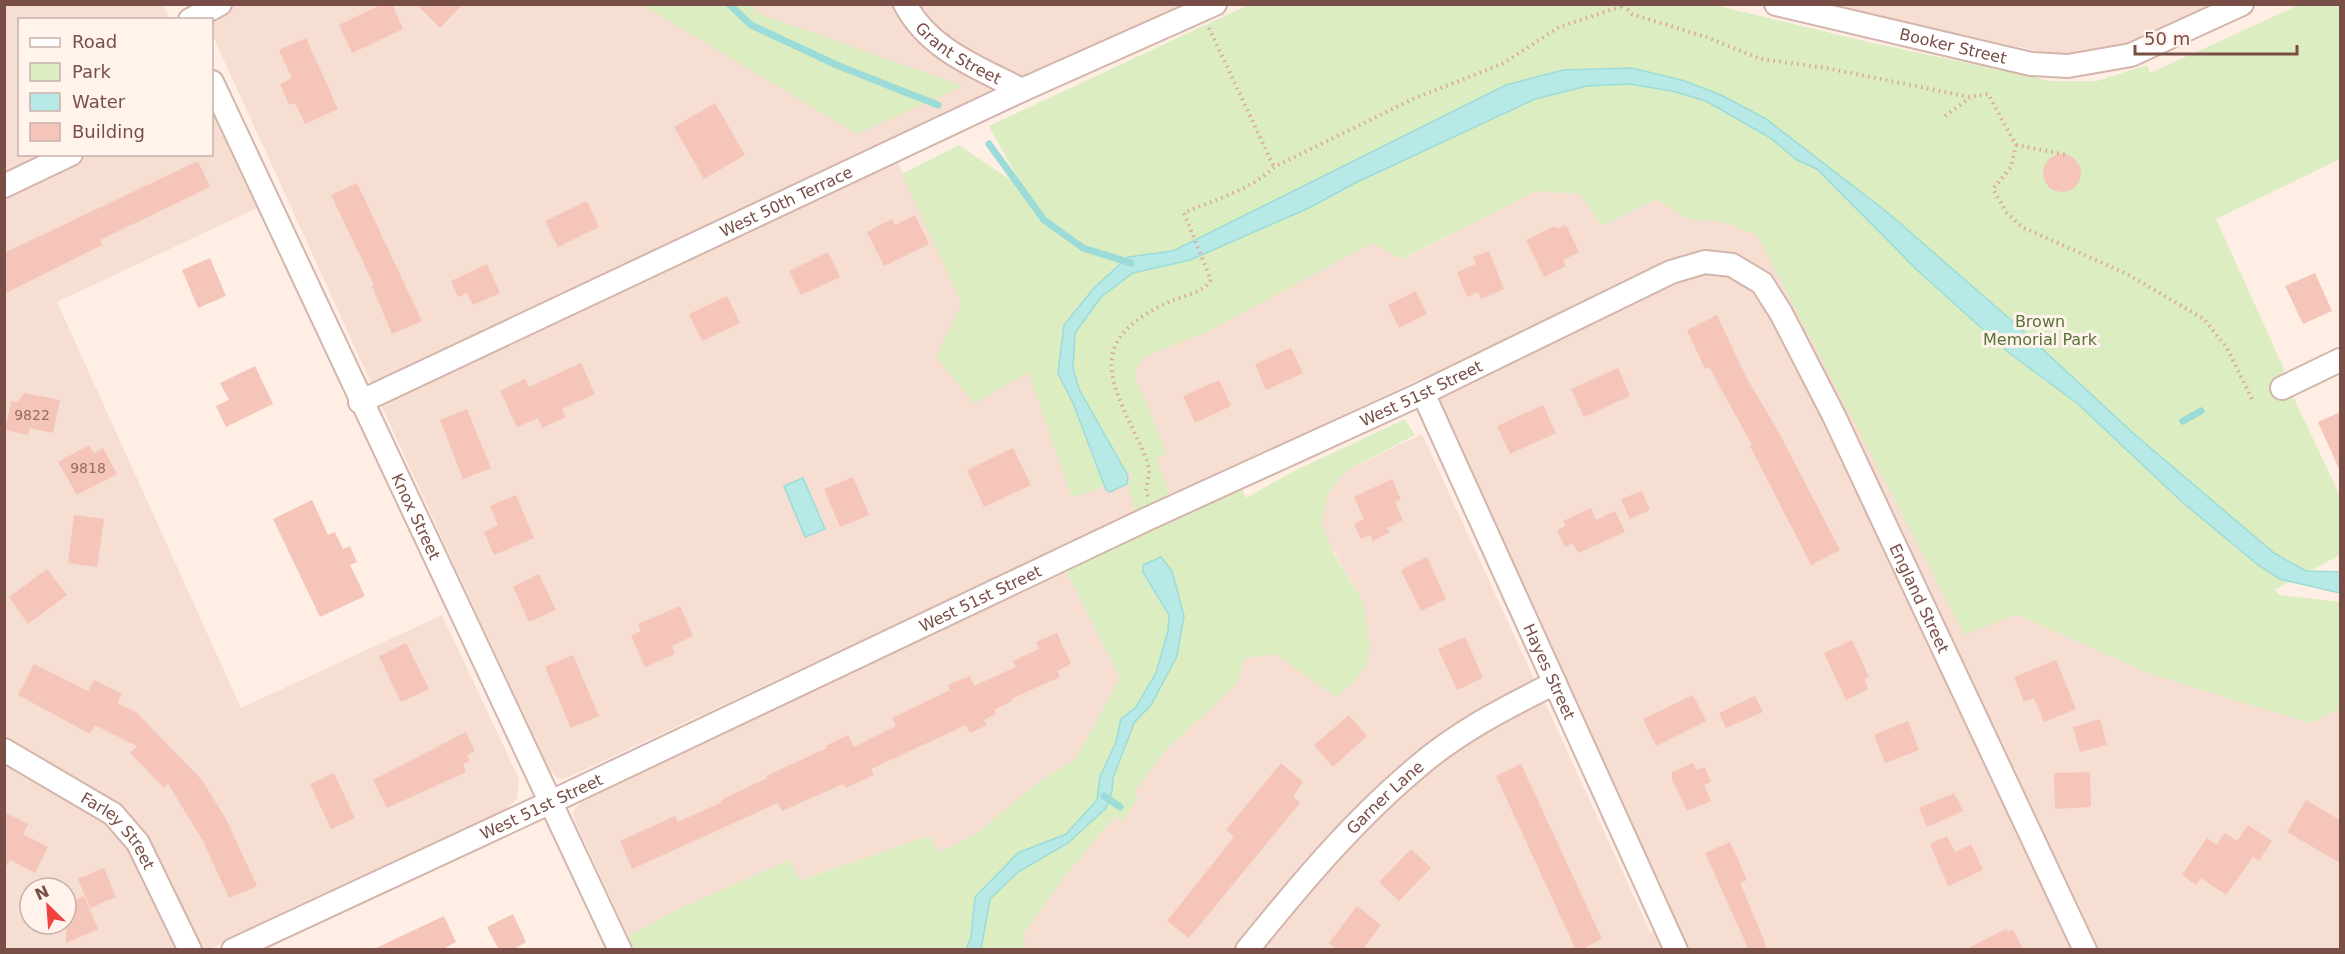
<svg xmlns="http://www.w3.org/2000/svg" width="2345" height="954" font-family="'DejaVu Sans',sans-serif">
<rect width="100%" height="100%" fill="#feeee4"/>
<!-- residential -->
<path fill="#f6ded2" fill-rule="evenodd" d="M5,5H163L170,19L20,20V154H212V108L257,208L57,302L241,708L442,615L519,779L517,799L504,811L210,949L5,950ZM30,888H66V924H30Z
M198,5H1181L888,141L962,303L1028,371L1072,497L1094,491L1167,453L1134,374L1144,357L1209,331L1373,242L1403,259L1536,191L1580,194L1602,226L1656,199L1687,219L1723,222L1757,235L1775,267L2015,614L2150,674L2310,723L2340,709V949H1024V933L1066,875L1115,816L1122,820L1139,799L1132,793L1167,749L1236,685L1245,658L1275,653L1336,697L1358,677L1363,601L1328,542L1321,523L1322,511L1328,494L1338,479L1353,467L1422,434L1650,932L1673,922L1422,378L571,776L562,779L556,777L544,762L212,34V20Z
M1825,5H2216L2117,49L2060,56Z
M1065,569L1120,678L1075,760L1041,780L976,834L939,854L930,836L799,880L789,860L679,909L628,936L575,821L573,812L585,797Z"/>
<!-- green -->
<path fill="#dcedc1" d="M643,5H750L760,14L963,86L857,134Z
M1248,5H1714L1873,43L2051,81H2097L2147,65L2150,73L2299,5H2340V159L2216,219L2285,371L2282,373L2340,496V555L2274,590L2280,595L2340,602V709L2310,723L2150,674L2016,614L1965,635L1757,235L1723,222L1687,219L1656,199L1602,226L1580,194L1536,191L1402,259L1372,243L1209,331L1144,357L1134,374L1167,453L1156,459L1170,493L1135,511L1128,486L1133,471L1094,491L1072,497L1028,372L974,404L936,356L962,303L902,174L959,145L1024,189L989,126Z
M1405,419L1415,435L1353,467L1338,479L1328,494L1321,523L1334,554L1363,601L1370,647L1367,664L1358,677L1336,697L1275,654L1245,658L1236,685L1167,749L1133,793L1139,798L1122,821L1115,816L1066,875L1024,933L1025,949L634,950L628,936L679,909L789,860L800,880L930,836L939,853L976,834L1041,780L1075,760L1120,678L1065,569L1241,488L1246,498L1290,473Z"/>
<!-- water -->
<path fill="#b7e9e6" stroke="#9cdcd8" stroke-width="1.5" d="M1632,68L1685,81L1721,95L1766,119L1887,212L2010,319L2133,433L2274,553L2306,571L2340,572V593L2280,579L2258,565L2181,501L2078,404L2008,352L1916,269L1817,169L1797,160L1769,137L1706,101L1672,91L1629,84L1587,86L1535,99L1353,184L1311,207L1190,260L1133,273L1101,297L1075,333L1073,368L1079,389L1128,476L1127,484L1110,492L1106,490L1073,403L1058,373L1064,325L1094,288L1128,257L1173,251L1506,85L1563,70Z
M803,478L825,529L805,537L784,486Z
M1161,557L1172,571L1184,616L1177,656L1151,705L1134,723L1113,778L1112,791L1106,808L1068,843L1018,872L990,899L981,949H966L971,938L975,897L1018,853L1066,834L1097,800L1100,777L1116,742L1121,719L1136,707L1156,673L1168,631L1169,615L1143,572V565Z"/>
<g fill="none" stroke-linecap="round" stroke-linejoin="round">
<!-- stream -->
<path stroke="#9cdcd8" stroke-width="7" d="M729,4L751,25L839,66L938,105
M989,144L1044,220L1083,248L1131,263
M2183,421L2201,411
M1104,796L1120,807"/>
</g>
<!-- building -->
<path fill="#f5c5b9" d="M382,4H392L403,29L352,53L339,25Z
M416,4H463L440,28Z
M306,38L338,109L305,124L295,103L289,105L280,84L292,78L279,50Z
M715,103L745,155L704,179L674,127Z
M2043 173a19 19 0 1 1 38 0a19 19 0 1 1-38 0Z
M198,161L210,187L100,240L102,245L4,294V253Z
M357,183L422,321L392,334L372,286L374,285L331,195Z
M587,201L599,227L558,247L545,221Z
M915,215L929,244L884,266L867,232L892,219L895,225Z
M1566,225L1579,252L1563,260L1566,266L1544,277L1526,240L1555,226L1556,229Z
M1489,251L1504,289L1481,299L1478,292L1467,297L1457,272L1476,264L1473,257Z
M828,252L840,277L801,295L789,271Z
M210,258L226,296L198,308L182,270Z
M487,264L500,293L473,305L467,293L458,297L451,281Z
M2315,273L2332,311L2303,324L2285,286Z
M1416,291L1427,314L1399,328L1388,305Z
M727,296L740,323L702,341L689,314Z
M1717,315L1745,375L1778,431L1840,550L1811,565L1750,446L1752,445L1709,367L1705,369L1687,330Z
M1291,348L1303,373L1266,390L1255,364Z
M581,363L595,394L562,409L566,417L542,428L538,418L517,427L500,391L525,379L529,387Z
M255,366L273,404L226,427L216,406L229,400L220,383Z
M1618,368L1630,396L1584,417L1571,389Z
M1219,380L1231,406L1195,423L1183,396Z
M24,393L60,400L53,433L30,428L28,435L5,430L11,401L18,402Z
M1543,405L1556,433L1510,454L1497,426Z
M467,409L491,468L463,479L440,420Z
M2340,412V471L2318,422Z
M89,445L94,453L103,448L117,474L77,495L58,462Z
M1013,448L1031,485L984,507L967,470Z
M853,477L869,515L840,527L824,489Z
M1392,479L1401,499L1395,502L1403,520L1387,528L1390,532L1373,541L1370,535L1361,539L1354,524L1364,519L1354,497Z
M1642,491L1650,510L1630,519L1621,499Z
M516,495L534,538L494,555L484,532L498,525L490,506Z
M312,500L328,535L335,532L343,549L350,546L357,562L350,565L365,596L320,617L273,519Z
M1591,508L1596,520L1615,511L1625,532L1578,553L1573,543L1565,547L1557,530L1566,526L1563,521Z
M74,515L104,519L97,567L68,563Z
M1427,557L1446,599L1421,611L1401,570Z
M47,569L67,595L28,624L9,597Z
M539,574L556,610L529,622L513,587Z
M680,606L693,636L672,646L675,654L645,667L631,636L641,631L638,624Z
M1057,633L1071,664L1057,671L1060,677L1011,699L1012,701L994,710L996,714L984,720L987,725L970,733L966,725L871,769L874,775L846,788L843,784L782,811L778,803L632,869L620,841L675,816L678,822L722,802L721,800L767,778L766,776L827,748L825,746L848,735L854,747L896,726L892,718L950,690L948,685L970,676L974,686L1016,667L1013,661L1039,649L1036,642Z
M1465,637L1483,678L1457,690L1438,649Z
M1852,640L1869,677L1864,679L1868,689L1846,700L1824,653Z
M406,643L429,689L401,702L379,656Z
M573,655L599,716L571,728L545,667Z
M2056,660L2076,709L2044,722L2034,698L2024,702L2014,677Z
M34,664L88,691L94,680L122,694L117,703L136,712L202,780L226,819L257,886L229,898L203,841L168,784L164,788L130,753L137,746L95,725L90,734L18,695Z
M1693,695L1706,721L1656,746L1643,719Z
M1755,696L1763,712L1726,728L1719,713Z
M1349,715L1367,736L1333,767L1314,745Z
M2100,719L2107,745L2080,752L2073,727Z
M1908,721L1919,750L1885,763L1874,735Z
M466,732L475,751L467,755L470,761L463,764L466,772L387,808L373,780Z
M1281,763L1303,782L1293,797L1300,803L1189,938L1167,921L1234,837L1226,830Z
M1693,763L1696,770L1705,767L1711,782L1704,785L1711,801L1687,811L1672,779V772Z
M1521,764L1602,939L1580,950H1576L1496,776Z
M2090,772L2091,807L2055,809L2054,773Z
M334,773L355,818L331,829L310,784Z
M1954,793L1963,811L1927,827L1919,808Z
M2306,800L2340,820V863L2287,832Z
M4,812L28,824L23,834L48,847L35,873L10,860L4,870Z
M2248,825L2272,841L2259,861L2253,857L2226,895L2201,878L2196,885L2182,875L2207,838L2216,845L2225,833L2237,841Z
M1947,836L1955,852L1971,844L1983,870L1948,886L1930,844Z
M1730,842L1747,880L1740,883L1768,950H1749L1705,853Z
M1411,849L1431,868L1399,901L1379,882Z
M104,868L116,897L90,908L78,879Z
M84,896L98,929L66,943V904Z
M1357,906L1381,925L1362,950H1338L1329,943Z
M513,914L526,942L512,950H499L487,927Z
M444,916L456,942L441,950H372Z
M2006,929L2008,932L2013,929L2023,950H1964Z"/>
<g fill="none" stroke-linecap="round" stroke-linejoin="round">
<!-- minor casing -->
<g stroke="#d3b5ac" stroke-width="26">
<g id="minor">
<path id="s1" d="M905,4C929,50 979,68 1022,90"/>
<path id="s2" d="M1776,4L2031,64L2068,66L2131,55L2242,4"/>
<path d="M190,20L220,4"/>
<path id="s3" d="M212,82L620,950"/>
<path d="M4,186L71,154"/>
<path d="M2282,388L2340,360"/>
<path id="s4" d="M1423,393L1676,950"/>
<path id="s5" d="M360,402L1022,90L1215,4"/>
<path id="s6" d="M4,750L113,814L138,843L190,950"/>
<path id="s7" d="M233,950L551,802L1147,519L1423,393L1671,272L1705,262L1732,265L1762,283L1781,313L1834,416L2085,950"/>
<path id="s8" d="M1247,950C1299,886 1352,822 1415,769C1456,733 1506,707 1555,683"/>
</g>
</g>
<!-- path -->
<path stroke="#dba79c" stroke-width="4" stroke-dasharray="1.5 4.5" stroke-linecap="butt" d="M1623,5L1632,14L1706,37L1761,59L1826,68L1970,97L1988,94L2016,145L2011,167L1993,189L2007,213L2022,227L2127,274L2204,319L2227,348L2253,401
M1209,28L1274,167
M1945,116L1970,98
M2016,145L2067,155
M1148,496L1146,492L1149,472L1148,463C1119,391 1073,345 1171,301C1185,295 1203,293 1211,280L1184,213C1213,200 1251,190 1274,167L1413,99L1502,64L1559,27L1623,6"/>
<!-- minor -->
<use href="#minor" stroke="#fff" stroke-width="22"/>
</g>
<g text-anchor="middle" stroke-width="6" stroke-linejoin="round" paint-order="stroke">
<!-- number labels -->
<g font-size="14" fill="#986c64">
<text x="32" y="420">9822</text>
<text x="88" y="473">9818</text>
</g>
<!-- street labels -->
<g font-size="16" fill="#794e47" stroke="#fff3ec">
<text dy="6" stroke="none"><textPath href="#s2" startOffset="182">Booker Street</textPath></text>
<text dy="6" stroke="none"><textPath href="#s1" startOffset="74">Grant Street</textPath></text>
<text dy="6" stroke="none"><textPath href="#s5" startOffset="471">West 50th Terrace</textPath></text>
<text dy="6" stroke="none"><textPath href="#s7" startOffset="1312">West 51st Street</textPath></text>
<text dy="6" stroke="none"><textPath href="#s3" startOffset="480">Knox Street</textPath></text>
<text dy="6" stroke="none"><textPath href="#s7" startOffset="826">West 51st Street</textPath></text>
<text dy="6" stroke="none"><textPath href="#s7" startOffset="2040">England Street</textPath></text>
<text dy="6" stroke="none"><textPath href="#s4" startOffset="306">Hayes Street</textPath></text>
<text dy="6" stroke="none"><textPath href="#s8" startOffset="206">Garner Lane</textPath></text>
<text dy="6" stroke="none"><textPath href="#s7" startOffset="340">West 51st Street</textPath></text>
<text dy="6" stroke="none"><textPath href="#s6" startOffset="142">Farley Street</textPath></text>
</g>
<!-- park labels -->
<g font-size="16" fill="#577339" stroke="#fff3ec">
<text x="2040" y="327">Brown<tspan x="2040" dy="18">Memorial Park</tspan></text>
</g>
</g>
<!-- border -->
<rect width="2345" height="954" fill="none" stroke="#794e47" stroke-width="12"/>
<!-- legend -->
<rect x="18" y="18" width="195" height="138" fill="#fff3ec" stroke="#c9b1aa" stroke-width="1.5"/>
<rect x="30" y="38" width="30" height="9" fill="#ffffff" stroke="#c9b1aa" stroke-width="1.5"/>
<text x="72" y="48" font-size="18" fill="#794e47">Road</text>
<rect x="30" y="63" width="30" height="18" fill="#dcedc1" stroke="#c9b1aa" stroke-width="1.5"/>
<text x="72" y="78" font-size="18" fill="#794e47">Park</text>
<rect x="30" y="93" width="30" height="18" fill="#b7e9e6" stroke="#c9b1aa" stroke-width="1.5"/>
<text x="72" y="108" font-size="18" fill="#794e47">Water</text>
<rect x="30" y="123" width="30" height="18" fill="#f5c5b9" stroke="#c9b1aa" stroke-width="1.5"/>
<text x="72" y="138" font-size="18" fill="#794e47">Building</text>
<!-- north arrow -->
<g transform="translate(48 906) rotate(335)"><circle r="28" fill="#fff3ec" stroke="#c9b1aa" stroke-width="1.5"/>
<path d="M0-4.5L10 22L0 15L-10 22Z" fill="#f14240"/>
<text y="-9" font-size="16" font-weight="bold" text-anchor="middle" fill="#794e47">N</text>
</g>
<!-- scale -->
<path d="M2135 45v9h162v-9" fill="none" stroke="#794e47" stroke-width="3"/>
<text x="2144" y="45" font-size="18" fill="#794e47" stroke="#fff3ec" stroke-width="4.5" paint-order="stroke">50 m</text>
</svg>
